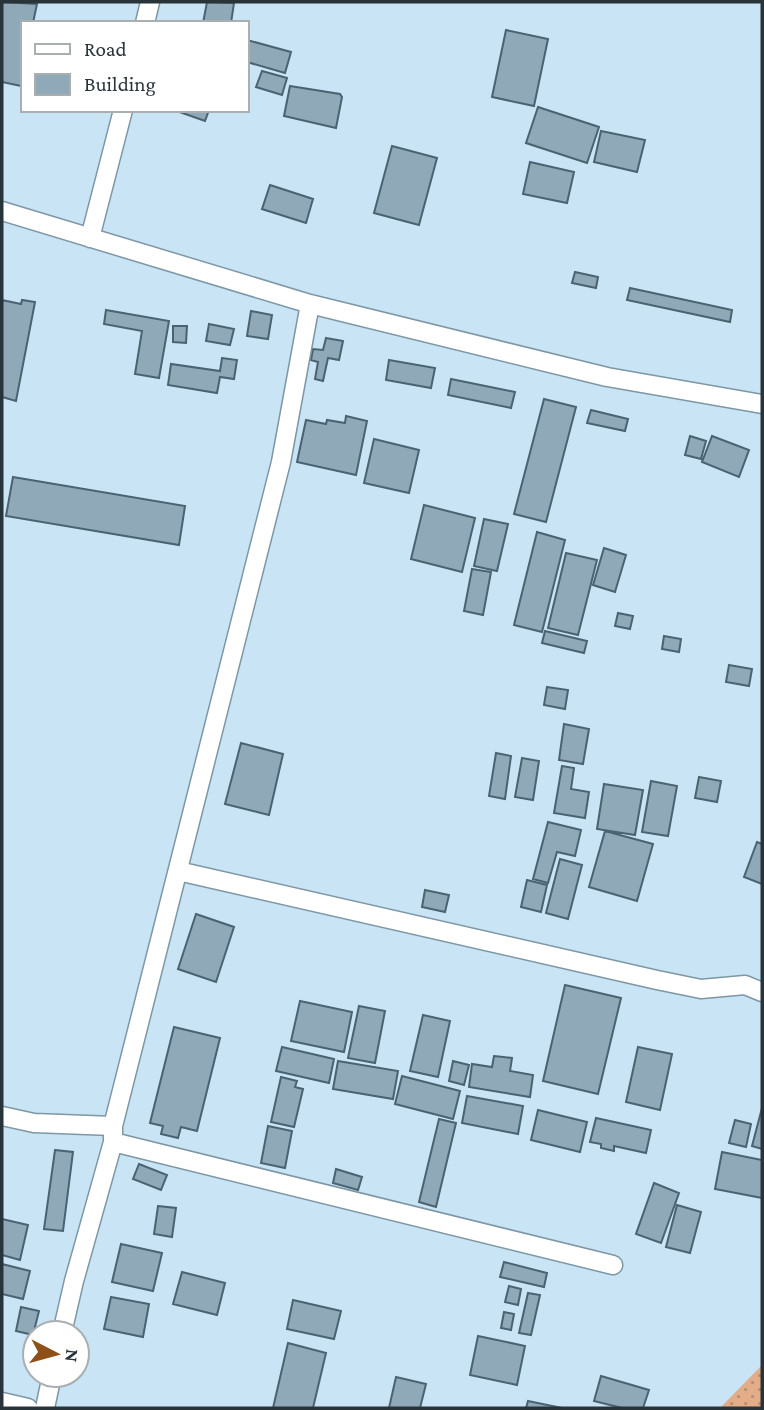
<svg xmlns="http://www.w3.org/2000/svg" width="764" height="1410" font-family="'Crimson Pro',serif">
<defs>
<pattern id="green-dots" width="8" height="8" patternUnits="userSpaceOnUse" patternTransform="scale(1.75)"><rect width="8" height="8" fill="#e2ad88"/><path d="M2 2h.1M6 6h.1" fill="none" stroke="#b78e70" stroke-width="1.8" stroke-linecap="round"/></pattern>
</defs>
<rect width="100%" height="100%" fill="#c9e4f4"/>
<!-- green -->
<path fill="url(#green-dots)" d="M762,1365V1408H720Z"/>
<!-- building -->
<path fill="#8fa9b8" stroke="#4b6371" stroke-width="2" d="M2,2L37,4L33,23H23L21,86L2,82Z
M207,2L234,3L231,23H203Z
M506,30L548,39L534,106L492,97Z
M247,40L291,52L285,73L247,62Z
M262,71L287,78L282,95L256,87Z
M290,86L340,94L342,97L336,128L284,116Z
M538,107L599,127L587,163L526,143Z
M174,110H209L205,121Z
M601,131L645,140L637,172L594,162Z
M392,146L437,158L419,225L374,213Z
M530,162L574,172L567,203L523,194Z
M270,185L313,199L306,223L262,209Z
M575,272L598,277L596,288L572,283Z
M630,288L732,310L730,322L627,300Z
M2,300L21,304L22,300L35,302L16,401L2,397Z
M106,310L169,321L159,378L135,374L142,331L104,324Z
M251,311L272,315L268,339L247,336Z
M209,324L234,329L230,345L206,341Z
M173,326H187L186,343L173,342Z
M326,338L343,341L339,360L328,358L323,381L315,379L318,362L311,360L313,349L323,350Z
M222,358L237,360L234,379L220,377L217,393L168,385L171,364L220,371Z
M389,360L435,368L431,388L386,380Z
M451,379L515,392L511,408L448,395Z
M544,399L576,407L546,522L514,514Z
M591,410L628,419L625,431L587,423Z
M346,416L367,421L356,475L297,462L306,420L326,424L327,420L345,423Z
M690,436L706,441L701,459L685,455Z
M712,436L749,450L739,477L702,462Z
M374,439L419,450L409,493L364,483Z
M13,477L185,506L179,545L6,516Z
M424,505L475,518L462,572L411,559Z
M484,519L508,524L497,571L474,566Z
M537,532L565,540L542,632L514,625Z
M604,548L626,555L615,592L593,585Z
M566,553L597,560L578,635L548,628Z
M472,569L491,572L483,615L464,611Z
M618,613L633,616L630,629L615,626Z
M545,631L587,641L584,653L542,643Z
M664,636L681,639L679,652L662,649Z
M729,665L752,669L749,686L726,682Z
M547,687L568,690L565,709L544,705Z
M564,724L589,729L583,764L559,760Z
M241,743L283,754L269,815L225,804Z
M496,753L511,756L505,799L489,796Z
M522,758L539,761L533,800L515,797Z
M562,766L574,768L571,789L589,792L585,818L554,813Z
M699,777L721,781L717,802L695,798Z
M651,781L677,786L668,836L642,832Z
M604,784L643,790L635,835L597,829Z
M548,822L581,830L575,856L557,852L548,883L533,879Z
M605,831L653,844L637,901L589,887Z
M757,842L762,844V884L744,877Z
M560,859L582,865L568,919L546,913Z
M527,880L547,885L541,912L521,907Z
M425,890L449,895L445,912L422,907Z
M196,914L234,927L216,982L178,969Z
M565,985L621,998L598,1094L543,1081Z
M300,1001L352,1012L344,1052L291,1041Z
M359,1006L385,1011L375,1063L348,1058Z
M423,1015L450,1021L438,1077L410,1071Z
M174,1027L220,1038L197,1131L181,1127L178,1138L161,1134L163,1126L150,1123Z
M282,1047L334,1059L329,1083L276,1071Z
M638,1047L672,1054L660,1110L626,1102Z
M494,1056L512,1058L510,1071L533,1075L530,1097L469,1087L472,1064L492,1067Z
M338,1061L398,1071L393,1099L333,1089Z
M453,1061L469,1065L464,1085L449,1081Z
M402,1076L460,1091L453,1119L395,1104Z
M281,1077L297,1081L295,1087L303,1089L294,1127L271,1122Z
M467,1096L523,1106L518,1134L462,1123Z
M762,1108V1149L752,1146Z
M538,1110L587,1122L580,1152L531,1140Z
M596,1118L651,1130L646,1153L614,1146V1151L601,1148V1144L590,1142Z
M439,1119L456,1123L436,1207L419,1202Z
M735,1120L751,1124L746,1147L729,1143Z
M268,1126L292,1131L285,1168L261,1163Z
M55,1150L73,1152L63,1231L44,1229Z
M722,1152L762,1160V1198L715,1189Z
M139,1164L167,1175L161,1190L133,1179Z
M336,1169L362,1177L358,1190L333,1183Z
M654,1183L679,1193L661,1243L636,1234Z
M677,1205L701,1212L690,1253L666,1247Z
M158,1206L176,1208L172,1237L154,1234Z
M2,1219L28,1225L20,1260L2,1255Z
M121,1244L162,1253L153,1291L112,1282Z
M504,1262L547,1273L544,1287L500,1277Z
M2,1264L30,1271L23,1299L2,1294Z
M182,1272L225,1283L217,1315L173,1304Z
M509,1286L521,1289L518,1305L505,1302Z
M528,1293L540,1295L531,1335L519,1333Z
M111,1297L149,1304L143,1337L104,1329Z
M293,1300L341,1311L334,1339L287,1329Z
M21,1307L39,1311L33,1335L16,1331Z
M504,1312L514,1314L511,1330L501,1328Z
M478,1336L525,1346L517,1385L470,1375Z
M288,1343L326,1353L313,1408H273Z
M601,1376L649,1390L643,1408H622L594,1401Z
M396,1377L426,1384L420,1408H389Z
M528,1401L562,1408H526Z"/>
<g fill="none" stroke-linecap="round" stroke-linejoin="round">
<!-- street casing -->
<g stroke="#7d97a5" stroke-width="21">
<path id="street" d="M145,23L150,2
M2,211L310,304L607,377L762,404
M90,238L123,110
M178,871L657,980L701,989L745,985L762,992
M2,1116L34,1123L113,1126
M113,1142L613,1265
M62,1333L74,1281L113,1142V1126L281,462L310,304
M2,1402L28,1408
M45,1408L52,1375"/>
</g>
<!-- street -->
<use href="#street" stroke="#fff" stroke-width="18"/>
</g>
<!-- border -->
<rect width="764" height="1410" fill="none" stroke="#29343a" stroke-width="7"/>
<!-- legend -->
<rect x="21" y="21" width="228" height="91" fill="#ffffff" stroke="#a9aeb0" stroke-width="2"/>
<rect x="35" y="44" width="35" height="10" fill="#ffffff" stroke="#a9aeb0" stroke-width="2"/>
<text x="84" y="56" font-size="21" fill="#29343a">Road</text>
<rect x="35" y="74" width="35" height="21" fill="#8fa9b8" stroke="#a9aeb0" stroke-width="2"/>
<text x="84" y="91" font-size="21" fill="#29343a">Building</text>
<!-- north arrow -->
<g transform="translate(56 1354) rotate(96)"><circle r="33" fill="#ffffff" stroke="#a9aeb0" stroke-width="2"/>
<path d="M0-5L12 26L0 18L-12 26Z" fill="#8f5018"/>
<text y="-10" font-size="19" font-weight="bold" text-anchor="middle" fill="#29343a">N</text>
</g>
</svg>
